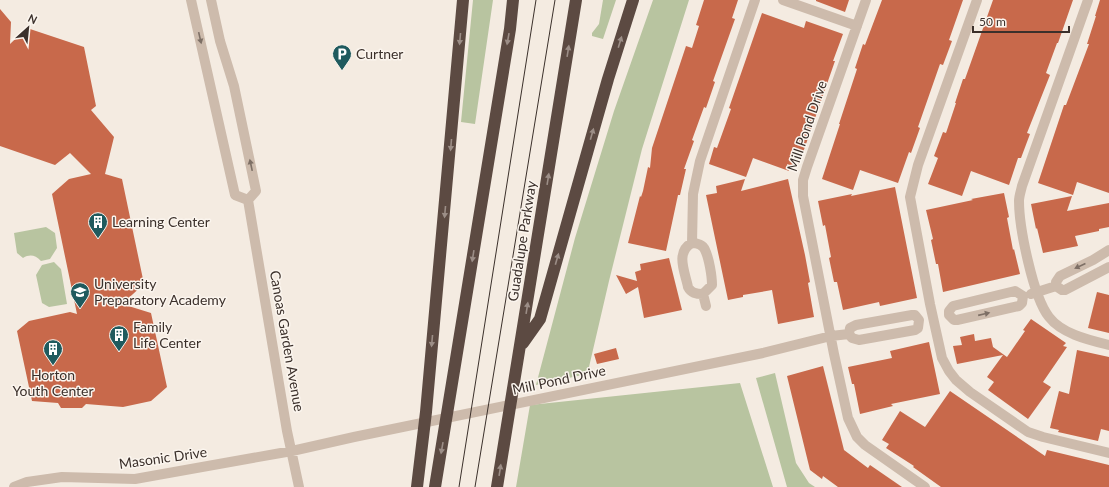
<svg xmlns="http://www.w3.org/2000/svg" width="1109" height="487" font-family="Lato,sans-serif">
<rect width="100%" height="100%" fill="#f4ebe1"/>
<!-- green -->
<path fill="#b8c4a0" d="M473,0H493L475,124L461,122Z
M603,0H616L603,39L592,36V33L599,24Z
M653,0H689L642,149L609,281L589,367L587,374L536,385L575,238L614,111Z
M46,227L55,233L57,248L50,259L41,261C35,255 30,254 23,258L17,253L14,233Z
M54,262L61,269L67,304L49,307L42,303L36,275L42,265Z
M775,373L796,463L809,483L815,487H787L756,378Z
M740,383L773,487H516L530,405Z"/>
<!-- building -->
<path fill="#c8694b" d="M704,0H738L732,18L735,19L713,81L715,82L706,108L704,107L692,140L694,141L684,169H686L680,195H678L666,251L628,243L640,196L641,197L643,191L648,167L650,168L652,148L686,46L692,48L699,26L696,25Z
M816,0H849L845,12L816,1Z
M882,0H963L949,40L952,41L943,65L940,64L918,127L920,128L911,153L909,152L898,183L860,170L853,190L822,179L840,124H839L857,69L855,68L863,44L865,45Z
M993,0H1073L1058,43H1057L1046,73L1050,75L1027,133L1030,134L1021,158H1018L1009,185L971,171L962,196L928,184L938,158L934,156L943,132L946,133L956,103H955L963,79H965Z
M1100,0H1109V193L1077,182L1073,195L1038,183L1064,105H1066L1089,44H1087L1096,16H1095Z
M0,9L11,22L10,44L27,28L84,47L96,106L91,110L114,137L105,174L122,179L144,284L122,304L151,313L167,387L151,401L123,407L86,404L82,408H61L58,403L32,401L17,331L29,321L70,312L77,314L52,194L69,179L91,174L70,153L55,165L0,146Z
M762,13L804,28L806,21L843,34L833,61H835L799,164L797,163L796,167L787,164L789,171L753,158L746,177L709,164L714,147L717,148L731,109L729,108Z
M745,179L741,191L788,179L805,255L810,282L808,283L814,317L778,324L772,290L743,295V297L728,300L706,195L717,193L716,186Z
M895,187L917,298L880,306L879,302L843,310L837,282H834L829,258L831,257L825,225L823,226L818,201L852,194L851,196Z
M1004,193L1009,217L1007,218L1013,250L1014,249L1020,274L943,292L938,264H936L931,240L933,239L926,210L973,200L971,199Z
M1072,196L1067,211L1109,203V227L1099,229V231L1075,236L1078,246L1043,253L1037,228L1036,229L1031,204Z
M669,258L682,310L644,318L638,287L626,294L616,275L637,281L635,272L641,270L640,264Z
M1097,292L1109,295V333L1088,328Z
M1031,319L1066,343L1063,346L1067,347L1043,382L1051,387L1028,419L988,390L994,382L987,377L1003,355L957,364L953,346L962,345L960,337L974,334L975,341L991,338L993,347L1007,357L1025,331L1023,330Z
M929,342L940,394L891,404L893,406L860,414L854,384H852L848,367L892,358L890,351Z
M616,348L619,359L597,364L594,354Z
M1077,350L1109,357V431L1101,429L1098,441L1058,432L1059,430L1050,428L1059,391L1069,394Z
M823,366L844,450L868,468L870,465L902,487H838L823,476L822,479L810,470L787,376Z
M950,391L1045,456L1047,450L1109,465V487H941L913,467L914,466L886,448L889,444L882,440L900,411L925,427Z"/>
<g fill="none" stroke-linecap="round" stroke-linejoin="round">
<!-- minor -->
<path stroke="#cdbbac" stroke-width="10" d="M191,0L235,195L248,200
M211,0L220,41L234,86L256,191L248,200
M783,0L857,26
M866,0L807,167L803,180V196L834,354L848,418L857,437L865,445L925,487
M977,0L918,165L910,197L930,304L942,358L949,371L956,380L970,392L1028,432L1043,437L1109,453
M1088,0L1022,186C1021,191 1019,196 1019,201C1019,227 1033,297 1049,317C1062,334 1089,340 1109,345
M248,200L287,431L299,487
M692,243L693,194L700,161L755,0
M692,243C697,243 703,245 705,250C709,258 712,276 712,285L703,294C696,294 691,293 688,287C685,272 675,252 692,243Z
M1056,286V282L1060,276L1093,260L1109,250
M1056,286L1062,290H1065L1109,267
M703,294L706,306
M1031,294L1056,286
M912,315H915L919,320L918,328L915,330L859,340L852,338L849,334L850,328L856,325Z
M949,315L954,320H957L1019,306L1022,303L1023,296
M949,315V311L953,306L1015,291L1023,296
M14,487L27,482L62,477L135,479L292,451L354,437L763,353L831,336L849,334"/>
<!-- highway -->
<path stroke="#5c4a42" stroke-width="12" d="M523,343L540,319L608,79L633,0
M417,487L426,412L463,0
M435,487L510,29L513,0
M497,487L576,0"/>
<!-- tram -->
<path stroke="#3b302b" stroke-width="1" d="M459,487L536,0
M475,487L555,0"/>
</g>
<!-- one-way arrows -->
<defs><path id="oneway-solid" d="M-6-.8H1V-3.2L6.5 0L1 3.2V.8H-6Z"/></defs>
<g fill="#7d6f65">
<use href="#oneway-solid" transform="translate(200 38) rotate(77)"/>
<use href="#oneway-solid" transform="translate(251 165) rotate(-102)"/>
<use href="#oneway-solid" transform="translate(1080 266) rotate(155)"/>
<use href="#oneway-solid" transform="translate(984 314) rotate(-13)"/>
</g>
<g fill="#9c8e87">
<use href="#oneway-solid" transform="translate(460 39) rotate(95)"/>
<use href="#oneway-solid" transform="translate(508 39) rotate(100)"/>
<use href="#oneway-solid" transform="translate(620 42) rotate(-73)"/>
<use href="#oneway-solid" transform="translate(568 51) rotate(-81)"/>
<use href="#oneway-solid" transform="translate(592 134) rotate(-74)"/>
<use href="#oneway-solid" transform="translate(451 145) rotate(95)"/>
<use href="#oneway-solid" transform="translate(548 179) rotate(-81)"/>
<use href="#oneway-solid" transform="translate(445 212) rotate(95)"/>
<use href="#oneway-solid" transform="translate(473 256) rotate(99)"/>
<use href="#oneway-solid" transform="translate(557 259) rotate(-74)"/>
<use href="#oneway-solid" transform="translate(527 308) rotate(-81)"/>
<use href="#oneway-solid" transform="translate(432 341) rotate(95)"/>
<use href="#oneway-solid" transform="translate(442 448) rotate(100)"/>
<use href="#oneway-solid" transform="translate(500 470) rotate(-81)"/>
</g>
<!-- icons -->
<defs>
<g id="parking-pin" transform="scale(1)"><path d="M0 17L-7.5 6A9.5 9.5 0 1 1 7.5 6Z" fill="#1f5a5e" stroke="#fbf5ee"/><path d="M-3.5-5.5H1a3.5 3.5 0 0 1 0 7H-1V5.5H-3.5ZM-1-3.4V-.6H.8a1.4 1.4 0 0 0 0-2.8Z" fill="#fff"/></g>
<g id="building-pin" transform="scale(1)"><path d="M0 17L-7.5 6A9.5 9.5 0 1 1 7.5 6Z" fill="#1f5a5e" stroke="#fbf5ee"/><path d="M-4-6H4V6H1V3H-1V6H-4ZM-2.5-4.3h1.7v1.8h-1.7ZM.8-4.3h1.7v1.8H.8ZM-2.5-1h1.7V.8h-1.7ZM.8-1h1.7V.8H.8Z" fill="#fff"/></g>
<g id="school-pin" transform="scale(1)"><path d="M0 17L-7.5 6A9.5 9.5 0 1 1 7.5 6Z" fill="#1f5a5e" stroke="#fbf5ee"/><path d="M0-5L7-2L0 1L-7-2ZM-4 1L0 2.5L4 1V4Q0 6-4 4Z" fill="#fff"/></g>
</defs>
<g fill-rule="evenodd">
<use href="#parking-pin" x="342" y="54"/>
<use href="#building-pin" x="98" y="222"/>
<use href="#school-pin" x="80" y="292"/>
<use href="#building-pin" x="119" y="335"/>
<use href="#building-pin" x="53" y="349"/>
</g>
<g text-anchor="middle" stroke-width="3" stroke-linejoin="round" paint-order="stroke">
<!-- poi labels -->
<g font-size="14" fill="#3b302b" stroke="#fbf5ee" text-anchor="start">
<text x="356" y="59">Curtner</text>
<text x="112" y="227">Learning Center</text>
<text x="94" y="289">University<tspan x="94" dy="16">Preparatory Academy</tspan></text>
<text x="133" y="332">Family<tspan x="133" dy="16">Life Center</tspan></text>
<text x="53" y="380" text-anchor="middle">Horton<tspan x="53" dy="16">Youth Center</tspan></text>
</g>
<!-- street labels -->
<g font-size="14" fill="#3b302b" stroke="#fbf5ee">
<text transform="translate(807 126) rotate(-71)" y="5">Mill Pond Drive</text>
<text transform="translate(522 241) rotate(-81)" y="5">Guadalupe Parkway</text>
<text transform="translate(287 341) rotate(80)" y="5">Canoas Garden Avenue</text>
<text transform="translate(559 380) rotate(-12)" y="5">Mill Pond Drive</text>
<text transform="translate(163 458) rotate(-8)" y="5">Masonic Drive</text>
</g>
</g>
<!-- north arrow -->
<g transform="translate(28 28) rotate(27)" stroke="#fbf5ee" stroke-width="3" paint-order="stroke">
<path d="M0-3L7 15L0 10L-7 15Z" fill="#3b302b"/>
<text y="-6" font-size="11" font-weight="bold" text-anchor="middle" fill="#3b302b">N</text>
</g>
<!-- scale -->
<path d="M973 26v6h96v-6" fill="none" stroke="#3b302b" stroke-width="2"/>
<text x="979" y="26" font-size="12" fill="#3b302b" stroke="#fbf5ee" stroke-width="3" paint-order="stroke">50 m</text>
</svg>
